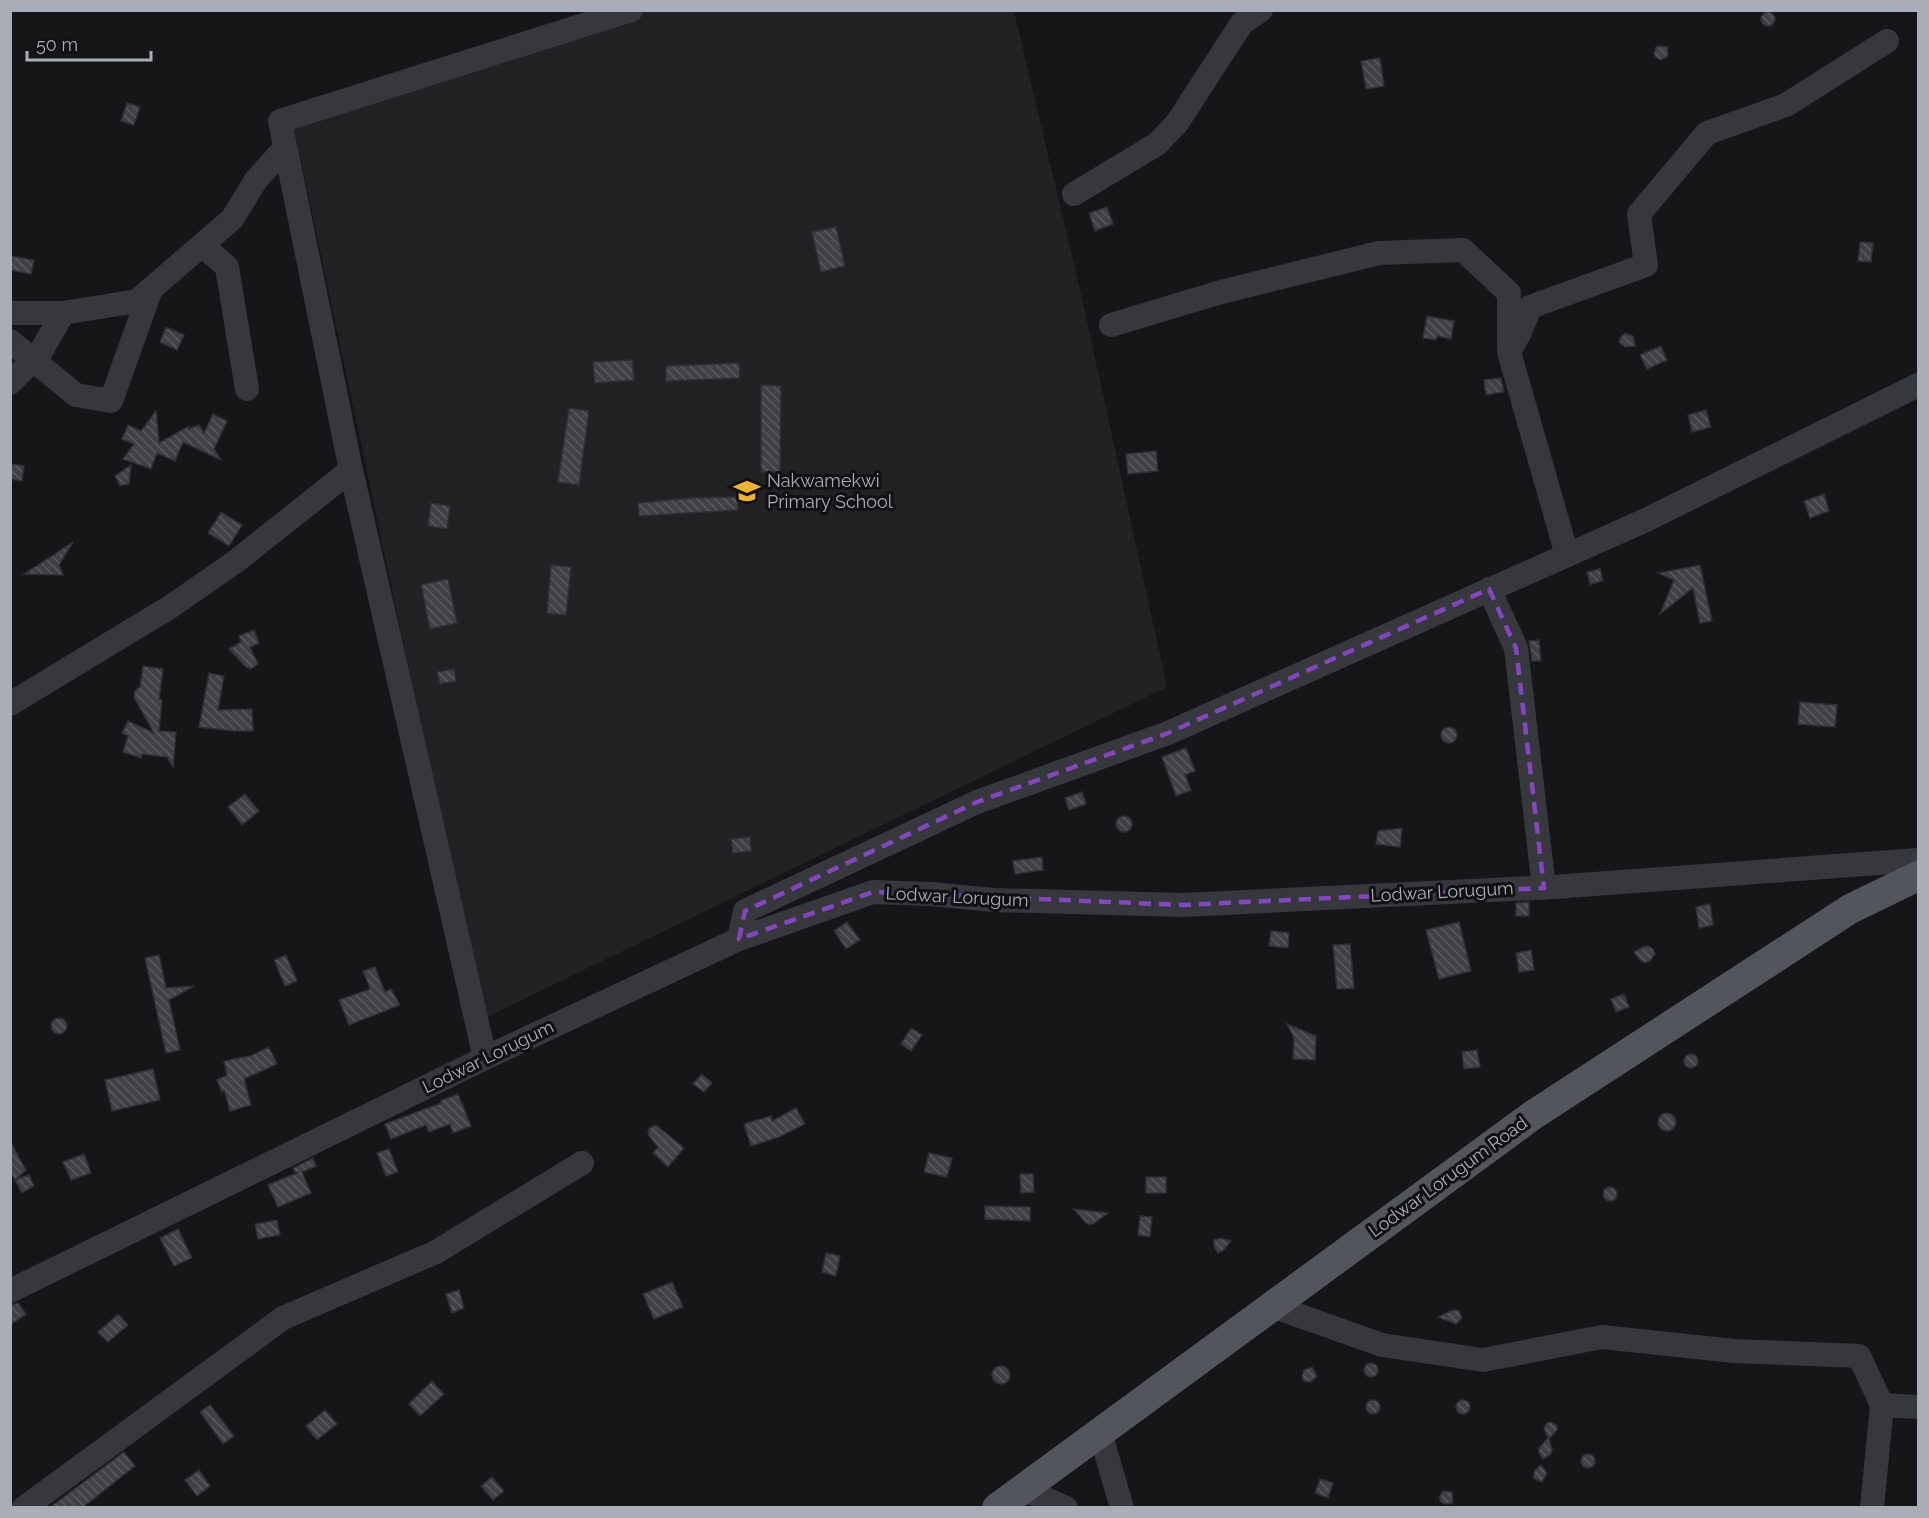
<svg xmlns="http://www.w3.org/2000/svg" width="1929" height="1518" font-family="Raleway,sans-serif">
<defs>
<pattern id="building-back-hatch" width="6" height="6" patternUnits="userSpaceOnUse" patternTransform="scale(1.5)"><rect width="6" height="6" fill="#404145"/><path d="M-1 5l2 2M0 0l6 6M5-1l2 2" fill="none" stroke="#595a5e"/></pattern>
</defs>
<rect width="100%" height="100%" fill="#161618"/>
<!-- built -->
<path fill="#222225" d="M647,11H1014L1081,294L1167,687L483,1019L293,123Z"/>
<!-- building -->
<path fill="url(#building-back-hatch)" stroke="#303034" stroke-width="1.5" d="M1761 19a7 7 0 1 1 14 0a7 7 0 1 1-14 0Z
M1660,46L1667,47L1668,53L1667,57L1661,60L1656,58L1654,54L1656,47Z
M1380,58L1384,86L1366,89L1361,61Z
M127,103L140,107L134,125L121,121Z
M1107,207L1113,224L1095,231L1089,213Z
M836,227L845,266L821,272L812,232Z
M1860,242L1873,243L1871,262L1858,261Z
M10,256L34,260L31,274L10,270Z
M1427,316L1454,321L1451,339L1437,336L1436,340L1423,338Z
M166,327L184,335L177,350L160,342Z
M1625,333L1633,336L1635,346L1625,347L1619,342L1621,337Z
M1661,346L1667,360L1647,369L1640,355Z
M632,360L634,380L595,383L593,362Z
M739,363L740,378L666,381V366Z
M1501,378L1504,392L1486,395L1484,380Z
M761,385L781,386L780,472H761Z
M569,408L589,411L579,485L558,482Z
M1706,410L1711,427L1692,432L1688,415Z
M156,411L159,443L189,426L188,429L199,425L204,433L213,414L227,421L214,449L221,460L183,442L175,461L157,453L151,469L123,459L134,444L122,439L128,425L141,431Z
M1156,451L1158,471L1128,474L1126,454Z
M10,464L24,466L22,481L10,479Z
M131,465L129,484L120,486L115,476Z
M1824,494L1829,511L1810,518L1804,501Z
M737,497L738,510L639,516L638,503L692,498Z
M431,503L450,506L447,529L428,526Z
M221,512L242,525L229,546L208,533Z
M73,542L59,565L63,575L24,574Z
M551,565L571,567L566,615L547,613Z
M1700,565L1712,621L1700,623L1693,588L1660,614L1674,580L1658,573Z
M1600,569L1603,581L1590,584L1587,572Z
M448,579L457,623L430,629L421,585Z
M254,630L259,643L250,647L258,664L251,669L246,667L229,649L241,642L239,636Z
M1539,640L1541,661H1532L1529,641Z
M143,666L163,669L159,699L162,700L159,731L176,732L173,767L167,757L142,754L141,758L123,752L128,736L122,733L128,721L154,733L134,697L135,691L140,687Z
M454,669L456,681L440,684L437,672Z
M209,673L224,676L218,710L252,709L253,731H234L199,727Z
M1800,702L1837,705L1835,727L1798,724Z
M1441 735a8 8 0 1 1 16 0a8 8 0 1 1-16 0Z
M1186,748L1195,771L1185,775L1191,790L1176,796L1162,757Z
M1082,792L1086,804L1069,810L1065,798Z
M245,794L259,811L242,825L228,807Z
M1116 824a8 8 0 1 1 16 0a8 8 0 1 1-16 0Z
M1402,828L1400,847L1376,844L1378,831Z
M750,837L751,851L733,853L731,839Z
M1042,857L1043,870L1015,874L1013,861Z
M1529,902V916H1516V903Z
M1710,904L1713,925L1699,928L1696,907Z
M847,922L860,940L846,949L834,931Z
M1459,922L1471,971L1439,979L1426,930Z
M1271,931L1289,933L1288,948L1269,946Z
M1350,944L1354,988L1337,989L1333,945Z
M1648,946L1653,949L1655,954L1650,961L1645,963L1640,960L1634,952L1643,947Z
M1531,950L1534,970L1519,972L1516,953Z
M159,955L166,988L194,986L169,1000L180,1050L166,1053L145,958Z
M286,955L297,981L285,986L274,960Z
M375,967L385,992L391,989L400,1005L349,1025L339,1000L370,989L363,971Z
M1624,994L1629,1007L1616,1012L1611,999Z
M51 1026a8 8 0 1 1 16 0a8 8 0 1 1-16 0Z
M1287,1024L1316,1036L1315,1060L1293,1059L1294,1038Z
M911,1028L922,1035L911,1051L901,1044Z
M269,1047L277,1064L244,1079L251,1105L230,1111L224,1090L222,1092L217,1080L227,1075L224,1061L250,1056Z
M1477,1050L1480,1067L1464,1069L1462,1052Z
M1684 1061a7 7 0 1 1 14 0a7 7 0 1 1-14 0Z
M153,1069L160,1100L112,1111L105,1080Z
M702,1074L712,1083L704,1092L693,1084Z
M458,1094L471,1126L453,1133L450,1124L429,1132L426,1125L391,1139L385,1124L441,1103L440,1101Z
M796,1108L805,1124L779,1137L751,1146L744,1124L771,1116L772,1121Z
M1658 1122a9 9 0 1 1 18 0a9 9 0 1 1-18 0Z
M656,1125L684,1148L668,1167L653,1153L658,1147L649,1136L648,1132L649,1128Z
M10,1141L26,1170L15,1180L10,1171Z
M389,1149L398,1172L386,1176L377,1153Z
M929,1153L952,1158L947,1177L924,1172Z
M84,1154L91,1173L71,1180L63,1162Z
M313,1158L316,1166L302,1172L311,1193L278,1207L268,1185L299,1172L296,1174L293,1168Z
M1020,1174H1033L1034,1192L1021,1193Z
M29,1175L34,1186L22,1193L15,1180Z
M1146,1177H1166V1193H1146Z
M1603 1194a7 7 0 1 1 14 0a7 7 0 1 1-14 0Z
M985,1206L1030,1207V1221L985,1219Z
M1074,1209L1108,1213L1093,1224H1088L1085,1222Z
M1140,1216L1152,1217L1150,1237L1138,1235Z
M277,1220L280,1235L258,1239L255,1224Z
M178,1229L192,1258L174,1266L160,1238Z
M1220,1238L1231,1241L1224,1250L1218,1253L1214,1247V1240Z
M826,1253L840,1256L836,1276L822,1272Z
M672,1282L683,1307L654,1319L643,1294Z
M459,1290L464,1308L452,1313L446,1294Z
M18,1303L26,1314L10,1325V1305Z
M1453,1310L1459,1311L1462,1318L1456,1324L1438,1317Z
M118,1314L128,1325L108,1342L98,1332Z
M1364 1370a7 7 0 1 1 14 0a7 7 0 1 1-14 0Z
M992 1375a9 9 0 1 1 18 0a9 9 0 1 1-18 0Z
M1312,1367L1317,1376L1311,1382L1304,1381L1302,1376L1304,1370Z
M432,1381L444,1394L420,1416L409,1404Z
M1366 1407a7 7 0 1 1 14 0a7 7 0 1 1-14 0Z
M1456 1407a7 7 0 1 1 14 0a7 7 0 1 1-14 0Z
M210,1405L234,1436L223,1444L200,1412Z
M325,1410L337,1424L317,1440L306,1426Z
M1550,1422L1557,1425V1430L1549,1439L1552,1449L1551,1454L1543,1459L1539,1453V1448L1548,1438L1544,1429L1546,1424Z
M124,1452L135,1466L82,1508H49Z
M1581 1461a7 7 0 1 1 14 0a7 7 0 1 1-14 0Z
M1541,1465L1547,1473L1542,1482L1533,1478L1535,1470Z
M199,1470L210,1486L197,1496L185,1480Z
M492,1477L504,1491L493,1500L481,1486Z
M1320,1479L1333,1483L1328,1498L1315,1493Z
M1443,1491L1452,1492L1453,1503L1444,1504L1440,1501V1496Z"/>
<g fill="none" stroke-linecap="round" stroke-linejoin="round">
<!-- minor -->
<path stroke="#37383d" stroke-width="24" d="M1074,194L1157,144L1177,123L1242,23L1261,10
M202,245L227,267L247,389
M10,313H63L137,301L232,219L256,180L285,148
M1111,325L1221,292L1379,253L1463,250L1509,293V346
M10,341L76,395L111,401L151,289
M10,383L40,353L63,313
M1567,555L1509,352L1520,332L1530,307L1646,265L1639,214L1707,133L1786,105L1887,41
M1489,589L1516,648L1544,888
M10,704L170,607L235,562L351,470
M739,939L745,911L977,802L1168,733L1646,520L1918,385
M485,1058L351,470L280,121L631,10
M10,1291L485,1058L739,939L873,892L931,894L993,900L1183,905L1554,887L1918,860
M1272,1306L1382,1345L1483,1360L1602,1337L1734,1351L1859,1356L1882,1405L1918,1407
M1100,1432L1122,1508
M1022,1490L1032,1493L1066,1508
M24,1508L283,1318L436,1252L582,1163
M1872,1508L1882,1405"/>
<!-- major -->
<path stroke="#53555c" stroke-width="30" d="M997,1508L1533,1115L1850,909L1918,876"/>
</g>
<!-- marked area -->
<path fill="none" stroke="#8446be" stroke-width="4.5" stroke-dasharray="12 8" stroke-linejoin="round" d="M1489,589L1516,648L1544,888L1183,905L873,892L739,939L745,911L977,802L1168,733Z"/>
<!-- icons -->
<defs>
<g id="school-bare" transform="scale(2.07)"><path d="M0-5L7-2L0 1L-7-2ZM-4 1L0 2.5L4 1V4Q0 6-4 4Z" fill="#f2b134" stroke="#111113" stroke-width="2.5" paint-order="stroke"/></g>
</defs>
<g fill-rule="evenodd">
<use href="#school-bare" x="747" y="491"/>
</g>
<g text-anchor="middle" stroke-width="6" stroke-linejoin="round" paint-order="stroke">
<!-- poi labels -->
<g font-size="18" fill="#a8adb8" stroke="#111113" text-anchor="start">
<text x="767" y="487">Nakwamekwi<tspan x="767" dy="21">Primary School</tspan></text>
</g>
<!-- street labels -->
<g font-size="18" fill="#a8adb8" stroke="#111113">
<text transform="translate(1442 892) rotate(-3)" y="6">Lodwar Lorugum</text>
<text transform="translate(957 897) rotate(3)" y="6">Lodwar Lorugum</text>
<text transform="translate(488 1057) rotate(-26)" y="6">Lodwar Lorugum</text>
<text transform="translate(1448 1177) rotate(-36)" y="6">Lodwar Lorugum Road</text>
</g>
</g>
<!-- border -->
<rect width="1929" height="1518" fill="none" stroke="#a8adb8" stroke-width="24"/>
<!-- scale -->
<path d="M27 51v9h124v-9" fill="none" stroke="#a8adb8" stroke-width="3"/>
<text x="36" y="51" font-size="18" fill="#a8adb8" stroke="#111113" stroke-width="4.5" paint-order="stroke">50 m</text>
</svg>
